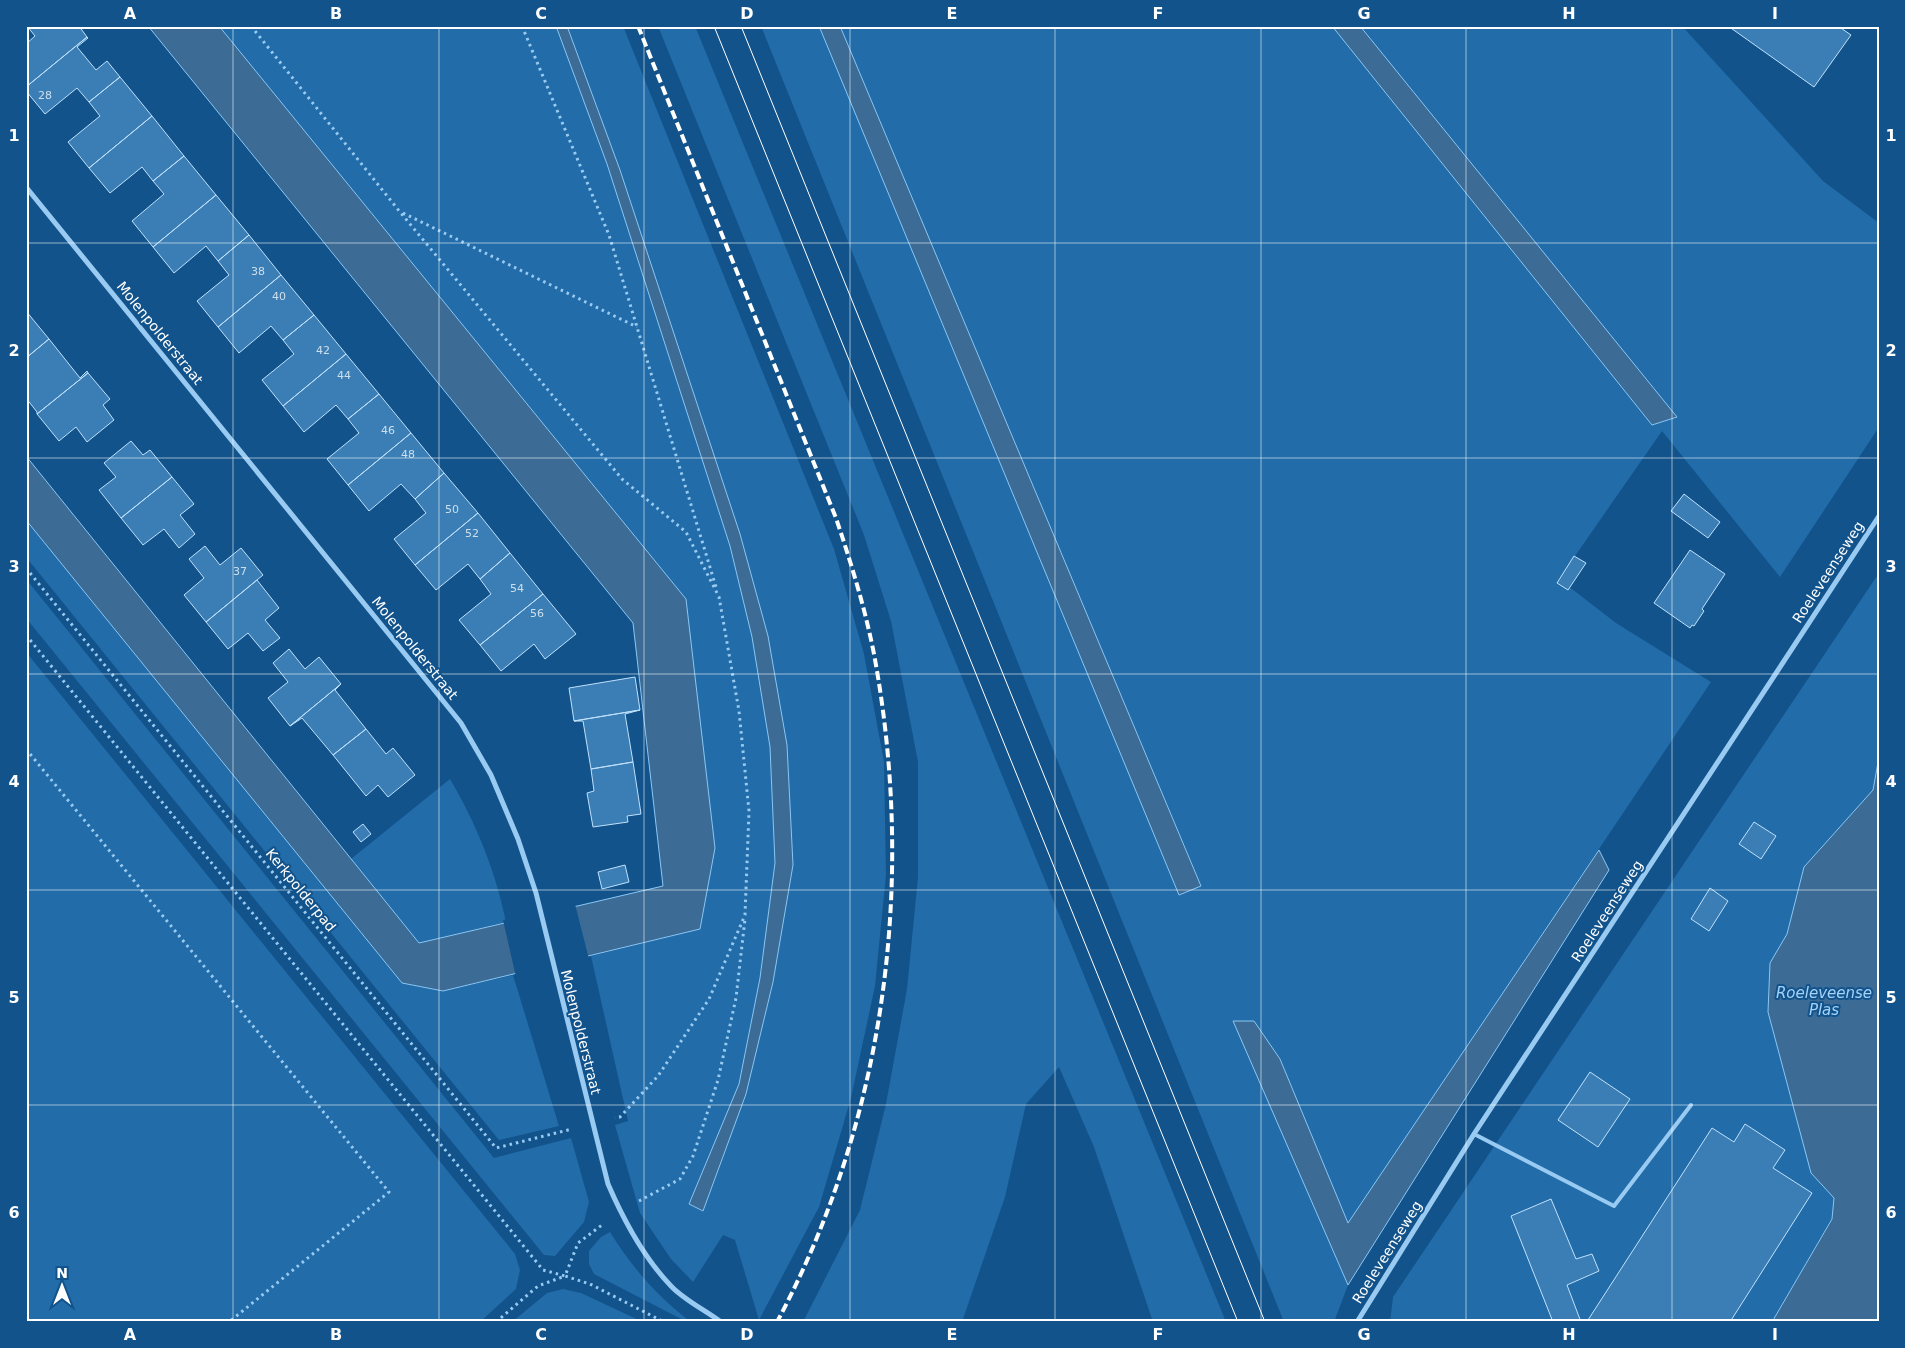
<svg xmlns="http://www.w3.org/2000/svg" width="1905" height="1348" font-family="'DejaVu Sans',sans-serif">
<rect width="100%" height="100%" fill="#12538c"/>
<!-- green -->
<path fill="#216ca9" d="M219,26H556L607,164L730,546L752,637L770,747L775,863L760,978L739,1084L689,1204L702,1211L746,1094L773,982L793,865L787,745L768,636L740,534L620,170L567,26H623L834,549L864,654L884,762L886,875L875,986L851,1098L819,1207L759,1320L735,1240L723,1235L693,1282L671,1259L640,1213L615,1125L628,1121L591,956L700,929L686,599Z
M658,26H695L1226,1322H1153L1094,1147L1059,1067L1026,1104L1005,1197L962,1322H803L860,1210L886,1104L907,989L918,877V762L891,621L864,535Z
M761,26H819L1179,895L1201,885L840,26H1332L1652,425L1676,417L1360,26H1682L1823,181L1879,223V427L1780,577L1662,431L1559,579L1616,623L1711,682L1348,1223L1280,1059L1234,1021L1348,1285L1334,1322H1284Z
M26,520L402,983L443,991L513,975L559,1126L499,1140L26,557Z
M1879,573V757L1873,790L1804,867L1787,934L1770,963L1768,1012L1811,1172L1834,1198L1832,1218L1772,1322H1390L1393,1297Z
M26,579L494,1158L571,1138L589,1202L584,1222L555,1256L544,1255L26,618Z
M26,652L515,1254L520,1270L516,1289L480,1322H26Z
M450,779C476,823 496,872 506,922L419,943L351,859Z
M610,1232C634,1270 656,1295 691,1322H687L594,1274L589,1264V1251L601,1237Z
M563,1289L581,1293L643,1322H512L547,1293Z"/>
<!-- water -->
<path fill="#3c6c96" stroke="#8bc7f5" d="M148,26H219L686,599L715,848L700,929L443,991L402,983L26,520V456L419,943L663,886L633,623Z
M556,26H567L620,170L740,534L768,636L787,745L793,865L773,982L746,1094L703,1211L689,1204L739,1084L760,978L775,863L770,747L752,637L730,546L607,164Z
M819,26H840L1201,886L1179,895Z
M1332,26H1360L1677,417L1652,425Z
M1879,757V1322H1772L1832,1219L1834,1198L1811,1173L1768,1012L1770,963L1787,934L1804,867L1873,790Z
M1599,850L1609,870L1348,1285L1233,1021H1254L1280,1059L1348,1223Z"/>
<!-- pier -->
<path fill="#12538c" d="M575,904L589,959L516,977L503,920Z"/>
<!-- building -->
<path fill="#3a7eb5" stroke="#c0e1fc" d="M27,26H79L87,37L26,87V44L35,36Z
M1728,26H1838L1851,35L1814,87Z
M87,37L88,38L77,47L96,70L107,61L120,77L89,102L77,88L45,114L26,91V87Z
M120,77L152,116L89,168L68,142L100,116L89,102Z
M152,116L184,156L153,181L142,167L110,193L89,168Z
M184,156L216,195L153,247L132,221L164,194L153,181Z
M216,195L249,235L218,261L206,246L174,273L153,247Z
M249,235L281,275L218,327L197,301L229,275L218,261Z
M281,275L314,315L283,340L271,326L239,353L218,327Z
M26,311L49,339L26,358Z
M314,315L346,354L283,406L262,380L294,354L283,340Z
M49,339L80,378L87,371L88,373L37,414V412L26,398V358Z
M346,354L379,394L348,419L336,405L304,432L283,406Z
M88,373L110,399L103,405L114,420L87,442L76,427L59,441L37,414Z
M379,394L411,433L348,485L327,459L359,433L348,419Z
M411,433L444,473L415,499L401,484L369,511L348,485Z
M131,441L143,455L150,450L172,477L121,518L99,490L116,477L104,463Z
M444,473L478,513L415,565L394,539L426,513L415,499Z
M172,477L194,504L180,515L195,534L179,548L164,529L143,545L121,518Z
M1684,494L1720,522L1708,538L1671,511Z
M478,513L510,553L480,579L468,564L436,590L415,565Z
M205,546L220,565L241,548L263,575L206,622L184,595L204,578L189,559Z
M1690,550L1725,574L1702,609L1704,611L1694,626L1692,625L1690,628L1654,603Z
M510,553L543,594L480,645L459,620L491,594L480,579Z
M1574,556L1586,563L1568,590L1557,583Z
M257,580L279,608L265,620L280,638L263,651L248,633L228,649L206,622Z
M543,594L576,634L545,659L534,644L501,671L480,645Z
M289,649L305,669L319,657L341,684L290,726L268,698L288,682L273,663Z
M635,677L640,710L574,721L569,688Z
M341,684L335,690L366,729L333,755L302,718L290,726Z
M640,710L625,714L633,762L591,769L583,721H574Z
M366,729L386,754L393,748L415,775L388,797L378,785L366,796L333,755Z
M633,762L641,814L627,816L628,822L593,827L587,793L594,791L591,769Z
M1754,822L1776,836L1761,859L1739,844Z
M363,824L371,834L361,842L353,832Z
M625,865L629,882L602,889L598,872Z
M1710,888L1728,901L1709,931L1691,919Z
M1590,1072L1630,1099L1598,1147L1558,1120Z
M1745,1124L1785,1150L1773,1168L1812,1193L1730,1322H1591L1588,1320L1712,1128L1734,1142Z
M1551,1199L1576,1259L1592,1254L1599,1271L1567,1285L1581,1322H1553L1511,1216Z"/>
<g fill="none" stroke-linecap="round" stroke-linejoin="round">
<!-- path -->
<path stroke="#99caf1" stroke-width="3" stroke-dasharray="2.5 4" stroke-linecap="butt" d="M251,26L400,212L622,479L686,532L719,597L739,711L749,811L745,915L709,999L658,1076L620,1117L615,1118
M522,26L609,235L716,587
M403,213L637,327
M26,568L496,1148L572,1129
M26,635L543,1270L565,1276L578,1243L602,1225
M26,749L389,1192L229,1322
M639,1201L680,1179L693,1156L718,1080L736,998L745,919
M496,1322L538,1286L565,1276L590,1284L664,1322"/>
<!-- service -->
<path stroke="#99caf1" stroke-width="4" d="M1878,26L1879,27
M1474,1134L1614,1206L1691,1105"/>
<!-- minor -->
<path stroke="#99caf1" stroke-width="5" d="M26,187L461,723L491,775L518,839L536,893L608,1184C624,1221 643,1257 671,1286C684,1300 705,1310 721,1322
M1357,1322L1474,1134L1879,516"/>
<!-- tram -->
<path stroke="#fff" stroke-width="1" d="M714,26L1238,1322
M741,26L1265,1322"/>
<!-- rail -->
<path stroke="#fff" stroke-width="4" stroke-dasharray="9 4" stroke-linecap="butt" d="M638,26L836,518C851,563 865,608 874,654C916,881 886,1118 777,1322"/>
</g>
<!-- grid -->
<path fill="none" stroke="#fff" stroke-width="1" stroke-opacity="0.55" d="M233,26V1322M439,26V1322M644,26V1322M850,26V1322M1055,26V1322M1261,26V1322M1466,26V1322M1672,26V1322M26,243H1879M26,458H1879M26,674H1879M26,890H1879M26,1105H1879"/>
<g text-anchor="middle" stroke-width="4" stroke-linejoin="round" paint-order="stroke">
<!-- number labels -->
<g font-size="11" fill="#cedfec">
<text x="45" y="99">28</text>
<text x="258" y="275">38</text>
<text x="279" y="300">40</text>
<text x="323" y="354">42</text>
<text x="344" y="379">44</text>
<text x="388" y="434">46</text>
<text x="408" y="458">48</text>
<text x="452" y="513">50</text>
<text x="472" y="537">52</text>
<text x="240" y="575">37</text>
<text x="517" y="592">54</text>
<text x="537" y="617">56</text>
</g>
<!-- street labels -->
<g font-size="14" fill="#fff" stroke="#12538c">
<text transform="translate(160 333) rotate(51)" y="5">Molenpolderstraat</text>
<text transform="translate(1828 572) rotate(-57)" y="5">Roeleveenseweg</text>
<text transform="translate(415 648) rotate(51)" y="5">Molenpolderstraat</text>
<text transform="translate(301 890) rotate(51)" y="5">Kerkpolderpad</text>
<text transform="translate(1607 911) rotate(-57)" y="5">Roeleveenseweg</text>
<text transform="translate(581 1032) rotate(76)" y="5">Molenpolderstraat</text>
<text transform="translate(1387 1252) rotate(-58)" y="5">Roeleveenseweg</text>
</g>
<!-- water labels -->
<g font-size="15" font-style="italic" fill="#a5d3f8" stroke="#12538c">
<text x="1824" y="998">Roeleveense<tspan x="1824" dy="17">Plas</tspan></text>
</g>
</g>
<!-- border -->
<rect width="1905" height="1348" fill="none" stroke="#12538c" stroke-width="55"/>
<!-- north arrow -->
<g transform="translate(62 1286)" stroke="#12538c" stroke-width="4" paint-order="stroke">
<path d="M0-4L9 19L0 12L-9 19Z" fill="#ffffff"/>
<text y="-8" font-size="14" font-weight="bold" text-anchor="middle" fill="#ffffff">N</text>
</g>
<rect x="28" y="28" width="1850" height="1292" fill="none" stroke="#fff" stroke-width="2"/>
<g font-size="16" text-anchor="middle" font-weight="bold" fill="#fff">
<text x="130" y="19">A</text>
<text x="336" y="19">B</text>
<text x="541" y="19">C</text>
<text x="747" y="19">D</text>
<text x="952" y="19">E</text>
<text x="1158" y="19">F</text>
<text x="1364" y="19">G</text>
<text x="1569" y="19">H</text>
<text x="1775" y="19">I</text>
<text x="14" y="141">1</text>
<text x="1891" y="141">1</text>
<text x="14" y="356">2</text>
<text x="1891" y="356">2</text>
<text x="14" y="572">3</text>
<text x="1891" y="572">3</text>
<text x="14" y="787">4</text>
<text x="1891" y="787">4</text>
<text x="14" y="1003">5</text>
<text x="1891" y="1003">5</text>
<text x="14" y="1218">6</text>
<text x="1891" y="1218">6</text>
<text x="130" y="1340">A</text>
<text x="336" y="1340">B</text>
<text x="541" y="1340">C</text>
<text x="747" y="1340">D</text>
<text x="952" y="1340">E</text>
<text x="1158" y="1340">F</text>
<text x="1364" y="1340">G</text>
<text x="1569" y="1340">H</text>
<text x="1775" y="1340">I</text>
</g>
</svg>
